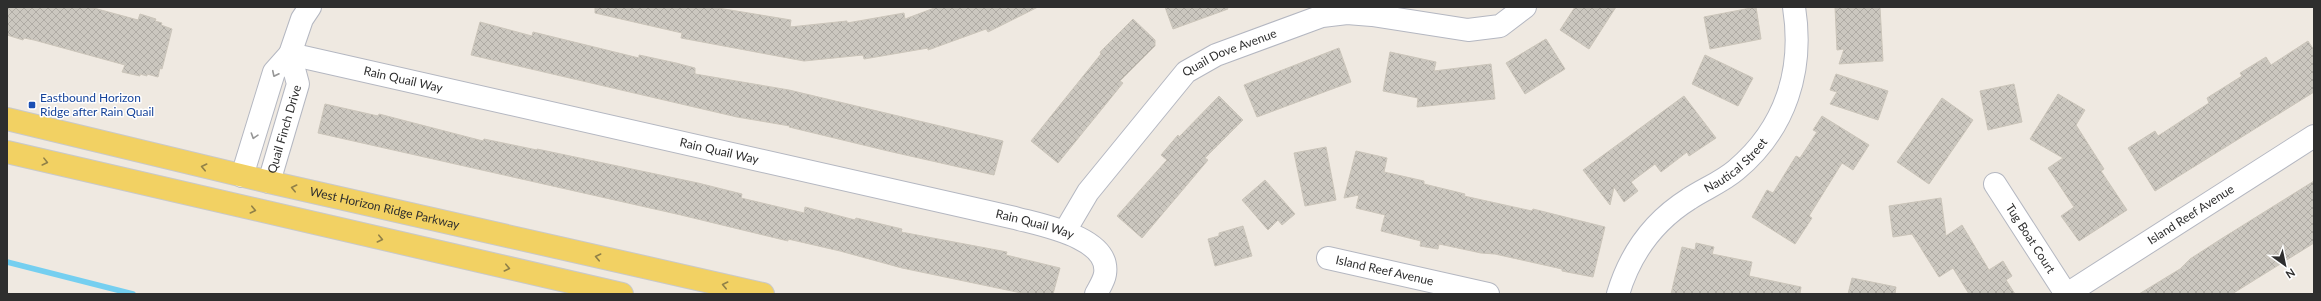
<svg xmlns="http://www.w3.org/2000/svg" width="2321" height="301" font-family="Lato,sans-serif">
<defs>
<pattern id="building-cross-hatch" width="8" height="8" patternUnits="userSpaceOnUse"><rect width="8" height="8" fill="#cbc7bf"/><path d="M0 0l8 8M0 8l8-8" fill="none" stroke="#afaba4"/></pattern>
</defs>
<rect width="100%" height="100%" fill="#efe9e1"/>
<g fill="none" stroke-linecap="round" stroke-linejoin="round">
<!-- stream -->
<path stroke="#75cff0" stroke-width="5.5" d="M7,262L133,294"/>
</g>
<!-- building -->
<path fill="url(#building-cross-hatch)" stroke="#cbc5ba" d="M7,7H90L138,20L140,14L156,19L155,21L162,23L161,25L172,29L162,69L160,68L158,77L147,74V76L140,74V76L122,72L125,65L34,40L24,38L23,40L7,35Z
M595,7H712L791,20L790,27L847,21V23L904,13L905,19L937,7H1038L988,32L986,29L928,50V48L864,59L863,55L804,61L681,38L682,33L595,13Z
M1165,7H1227L1228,9L1173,29Z
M1575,7H1616L1589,49L1560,30Z
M1756,7L1761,39L1710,49L1704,17Z
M1835,7H1880L1883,61L1839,64L1844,49L1837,50Z
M1133,19L1155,40V46L1120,81L1123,83L1058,163L1031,141L1101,54L1100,52Z
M480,22L532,36L533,32L639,58V55L676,63L695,68V74L789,90L1003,141L994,175L888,151L789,127L790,126L737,117L471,55Z
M1546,39L1565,69L1525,94L1506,63Z
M2308,41L2314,50V92L2155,191L2128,148L2155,131L2158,136L2209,103L2207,98L2242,76L2240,73L2266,57L2271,65Z
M1339,48L1351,82L1257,117L1244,85Z
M1390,52L1436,62L1434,71L1491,64L1495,99L1417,107L1418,98L1383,91Z
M1705,55L1753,78L1738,106L1692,84Z
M1836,74L1888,91L1878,120L1830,104L1837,92L1830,90Z
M2014,84L2022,122L1988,130L1980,91Z
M2058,94L2085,110L2076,125L2104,169L2101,171L2127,210L2079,241L2061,216L2074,207L2048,168L2063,158L2030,139Z
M1219,96L1243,120L1205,158L1208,160L1142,238L1117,216L1167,160L1161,155L1178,135L1179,137Z
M1684,96L1716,138L1689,156L1687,152L1661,172L1655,164L1631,182L1638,191L1624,202L1614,187L1610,205L1583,170Z
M1942,98L1973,120L1929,184L1897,162Z
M325,104L378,116L379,114L483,141L484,139L537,150V149L698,183L742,194L741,198L804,213L805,207L855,220L856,218L902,229L901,232L1007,252L1006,255L1060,268L1053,294H1026L902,268L840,251L788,239V241L681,215L318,133Z
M1822,116L1869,145L1853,170L1842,163L1809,216L1812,218L1795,244L1752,217L1767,190L1773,193L1796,156L1800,158L1817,132L1813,130Z
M1326,147L1336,200L1305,206L1294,153Z
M1356,151L1387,158L1384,172L1424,181V184L1465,194L1464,196L1532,211L1533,209L1605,227L1593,277L1562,271V269L1495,254L1481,253L1439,244L1438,249L1420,246L1421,241L1381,231L1385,215L1356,208L1359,195L1344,198Z
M1265,180L1295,214L1282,225L1278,220L1268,230L1242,200Z
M2314,181V243L2232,294H2139L2180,269L2190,259L2221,239Z
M1941,198L1946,236L1962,225L1989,270L2003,261L2012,276L2006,280L2015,294H1969L1953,268L1939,277L1912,234L1893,237L1889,206Z
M1243,226L1252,256L1215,266L1208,239L1219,236V233Z
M1696,243L1714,247L1712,254L1752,262L1749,276L1801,287L1800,294H1671L1682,247L1695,250Z
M1852,278L1896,287L1895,294H1848Z"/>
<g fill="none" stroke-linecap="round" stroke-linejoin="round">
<!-- minor casing -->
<g stroke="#b4b7c1" stroke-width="24">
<g id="minor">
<path id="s1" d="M290,54L1015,218C1040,225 1111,237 1105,274C1104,281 1099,288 1096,294"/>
<path d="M242,176L274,72L290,54L302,19L310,7"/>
<path id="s2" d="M269,182L298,84L290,54"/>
<path id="s3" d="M1995,184L2066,294"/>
<path id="s4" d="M1065,231L1088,192L1186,72L1216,55L1322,16L1347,13L1372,15L1468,30L1500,26L1525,7"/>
<path id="s5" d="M1328,258L1488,294"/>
<path id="s6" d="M1618,294C1630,254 1654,221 1689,199C1704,189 1722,182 1736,170C1786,128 1804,70 1794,7"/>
<path id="s7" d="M2067,294L2314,136"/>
</g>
</g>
<!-- major casing -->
<g stroke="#c9c9c9" stroke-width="24">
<g id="major">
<path id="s8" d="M7,119L269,182L763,294"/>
<path d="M7,152L622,294"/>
</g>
</g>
<!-- minor -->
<use href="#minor" stroke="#fff" stroke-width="22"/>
<!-- major -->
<use href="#major" stroke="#f2d163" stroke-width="22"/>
</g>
<!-- one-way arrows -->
<defs><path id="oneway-chevron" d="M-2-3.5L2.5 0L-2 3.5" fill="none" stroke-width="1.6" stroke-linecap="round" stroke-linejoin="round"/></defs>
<g stroke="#969696">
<use href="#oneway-chevron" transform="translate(275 74) rotate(116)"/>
<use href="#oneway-chevron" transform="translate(254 136) rotate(108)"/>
</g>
<g stroke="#908048">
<use href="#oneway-chevron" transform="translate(45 162) rotate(14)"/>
<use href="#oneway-chevron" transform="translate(204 167) rotate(-167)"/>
<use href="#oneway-chevron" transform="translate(294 188) rotate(-167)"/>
<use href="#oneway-chevron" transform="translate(253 210) rotate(13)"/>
<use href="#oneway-chevron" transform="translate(380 239) rotate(13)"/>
<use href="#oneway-chevron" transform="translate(598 257) rotate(-167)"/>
<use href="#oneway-chevron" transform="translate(507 268) rotate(13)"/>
<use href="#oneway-chevron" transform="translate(725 285) rotate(-167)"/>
</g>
<!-- markers -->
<rect fill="#1a4fb4" stroke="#fff" stroke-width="1.5" x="28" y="101" width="8" height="8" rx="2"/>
<g text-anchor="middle" stroke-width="3" stroke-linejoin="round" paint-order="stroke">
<!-- street labels -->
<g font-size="12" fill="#2e2e2e" stroke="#fff">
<text dy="4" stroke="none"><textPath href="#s4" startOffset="248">Quail Dove Avenue</textPath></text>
<text dy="4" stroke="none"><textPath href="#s1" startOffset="116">Rain Quail Way</textPath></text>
<text dy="4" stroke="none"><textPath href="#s2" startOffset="55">Quail Finch Drive</textPath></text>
<text dy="4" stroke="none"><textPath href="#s1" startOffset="440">Rain Quail Way</textPath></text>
<text dy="4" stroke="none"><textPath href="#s6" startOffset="179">Nautical Street</textPath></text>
<text dy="4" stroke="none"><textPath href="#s8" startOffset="388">West Horizon Ridge Parkway</textPath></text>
<text dy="4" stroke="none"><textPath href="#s7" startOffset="147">Island Reef Avenue</textPath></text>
<text dy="4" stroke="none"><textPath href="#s1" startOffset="764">Rain Quail Way</textPath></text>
<text dy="4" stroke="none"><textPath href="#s3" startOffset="65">Tug Boat Court</textPath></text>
<text dy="4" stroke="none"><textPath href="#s5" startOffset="58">Island Reef Avenue</textPath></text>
</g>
<!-- transit labels -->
<g font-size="12" fill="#164399" stroke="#fff" text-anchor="start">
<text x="40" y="102">Eastbound Horizon<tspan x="40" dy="14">Ridge after Rain Quail</tspan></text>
</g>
</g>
<!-- border -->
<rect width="2321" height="301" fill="none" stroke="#2e2e2e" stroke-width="16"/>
<!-- north arrow -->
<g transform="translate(2285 265) rotate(147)" stroke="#ffffff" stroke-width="3" paint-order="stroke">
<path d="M0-3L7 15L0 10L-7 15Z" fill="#2e2e2e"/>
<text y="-6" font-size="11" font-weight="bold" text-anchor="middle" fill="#2e2e2e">N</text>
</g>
</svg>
